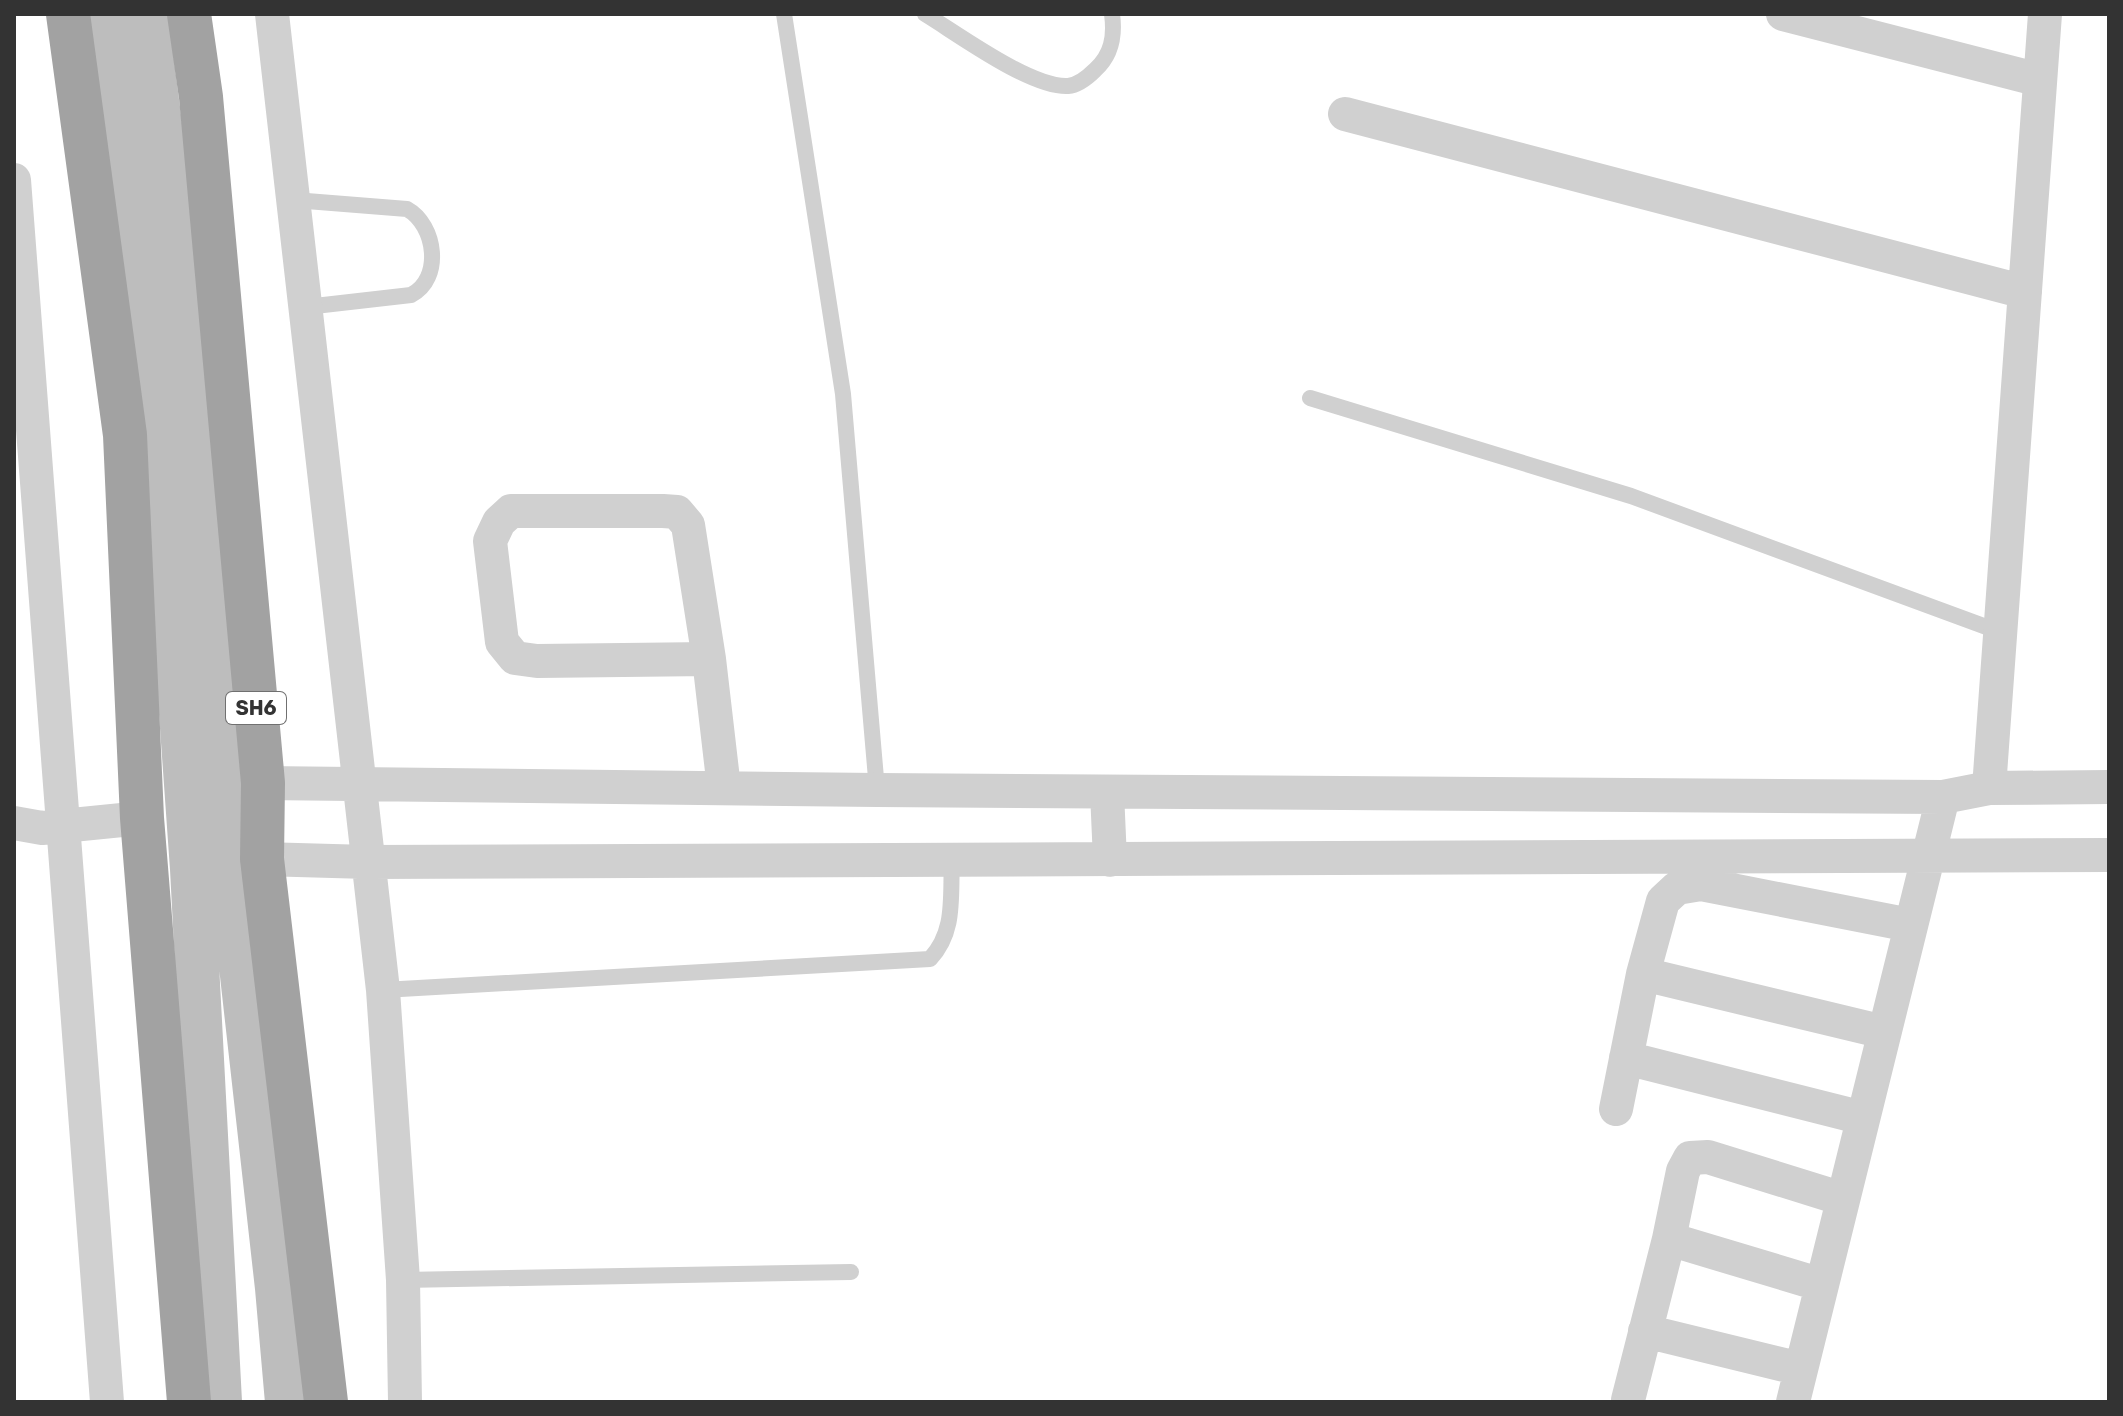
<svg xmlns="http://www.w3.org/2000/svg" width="2123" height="1416" font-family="Rubik,sans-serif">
<rect width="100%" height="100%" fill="#fff"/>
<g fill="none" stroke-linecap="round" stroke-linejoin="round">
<!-- service -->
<path stroke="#d0d0d0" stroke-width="16" d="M784,14L843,394L877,790
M925,14C958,34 1031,88 1068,86C1079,85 1088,77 1095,70C1112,55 1115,36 1112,14
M294,200L407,209C436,225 443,279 411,295L306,307
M1310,398L1631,496L2000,632
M383,990L930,959C956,931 950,897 952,861
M403,1280L851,1272"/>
<!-- minor -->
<path stroke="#d0d0d0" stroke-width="34" d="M272,14L383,990L403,1280L405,1402
M1783,14L2040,80
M1345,114L2025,292
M14,180L107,1402
M709,659L537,661L515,658L502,642L490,541L499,522L511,511H663L677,512L688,525L709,659L724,788
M263,783L877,790L1943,797L1989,788L2109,787
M1989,788L2045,14
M1107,792L1110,860
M14,823L42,828L142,818
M262,859L368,862L2109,855
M1643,974L1884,1032
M1626,1058L1863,1118
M1616,1109L1643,974L1663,901L1677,888L1701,884L1910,925
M1669,1239L1822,1285
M1645,1331L1801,1369
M1628,1400L1669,1239L1683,1171L1690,1158L1708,1157L1843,1199
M1793,1402L1943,797"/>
<!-- secondary -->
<path stroke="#bdbdbd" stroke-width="44" d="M111,14L162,444L192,869L220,1402
M146,14L200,439L206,574L231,877L277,1288L287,1402"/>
<!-- trunk -->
<path stroke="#a2a2a2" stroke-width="44" d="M68,14L125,435L142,818L189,1402
M189,14L201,97L263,783L262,859L326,1402"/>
</g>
<g text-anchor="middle" stroke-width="8" stroke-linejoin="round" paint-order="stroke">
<!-- shield labels -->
<rect fill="#fff" stroke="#707070" stroke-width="2" x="226" y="692" width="60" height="32" rx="6"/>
<g font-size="20" font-weight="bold" fill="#333">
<text x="256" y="715">SH6</text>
</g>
</g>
<!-- border -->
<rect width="2123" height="1416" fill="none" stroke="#333333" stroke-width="32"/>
</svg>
